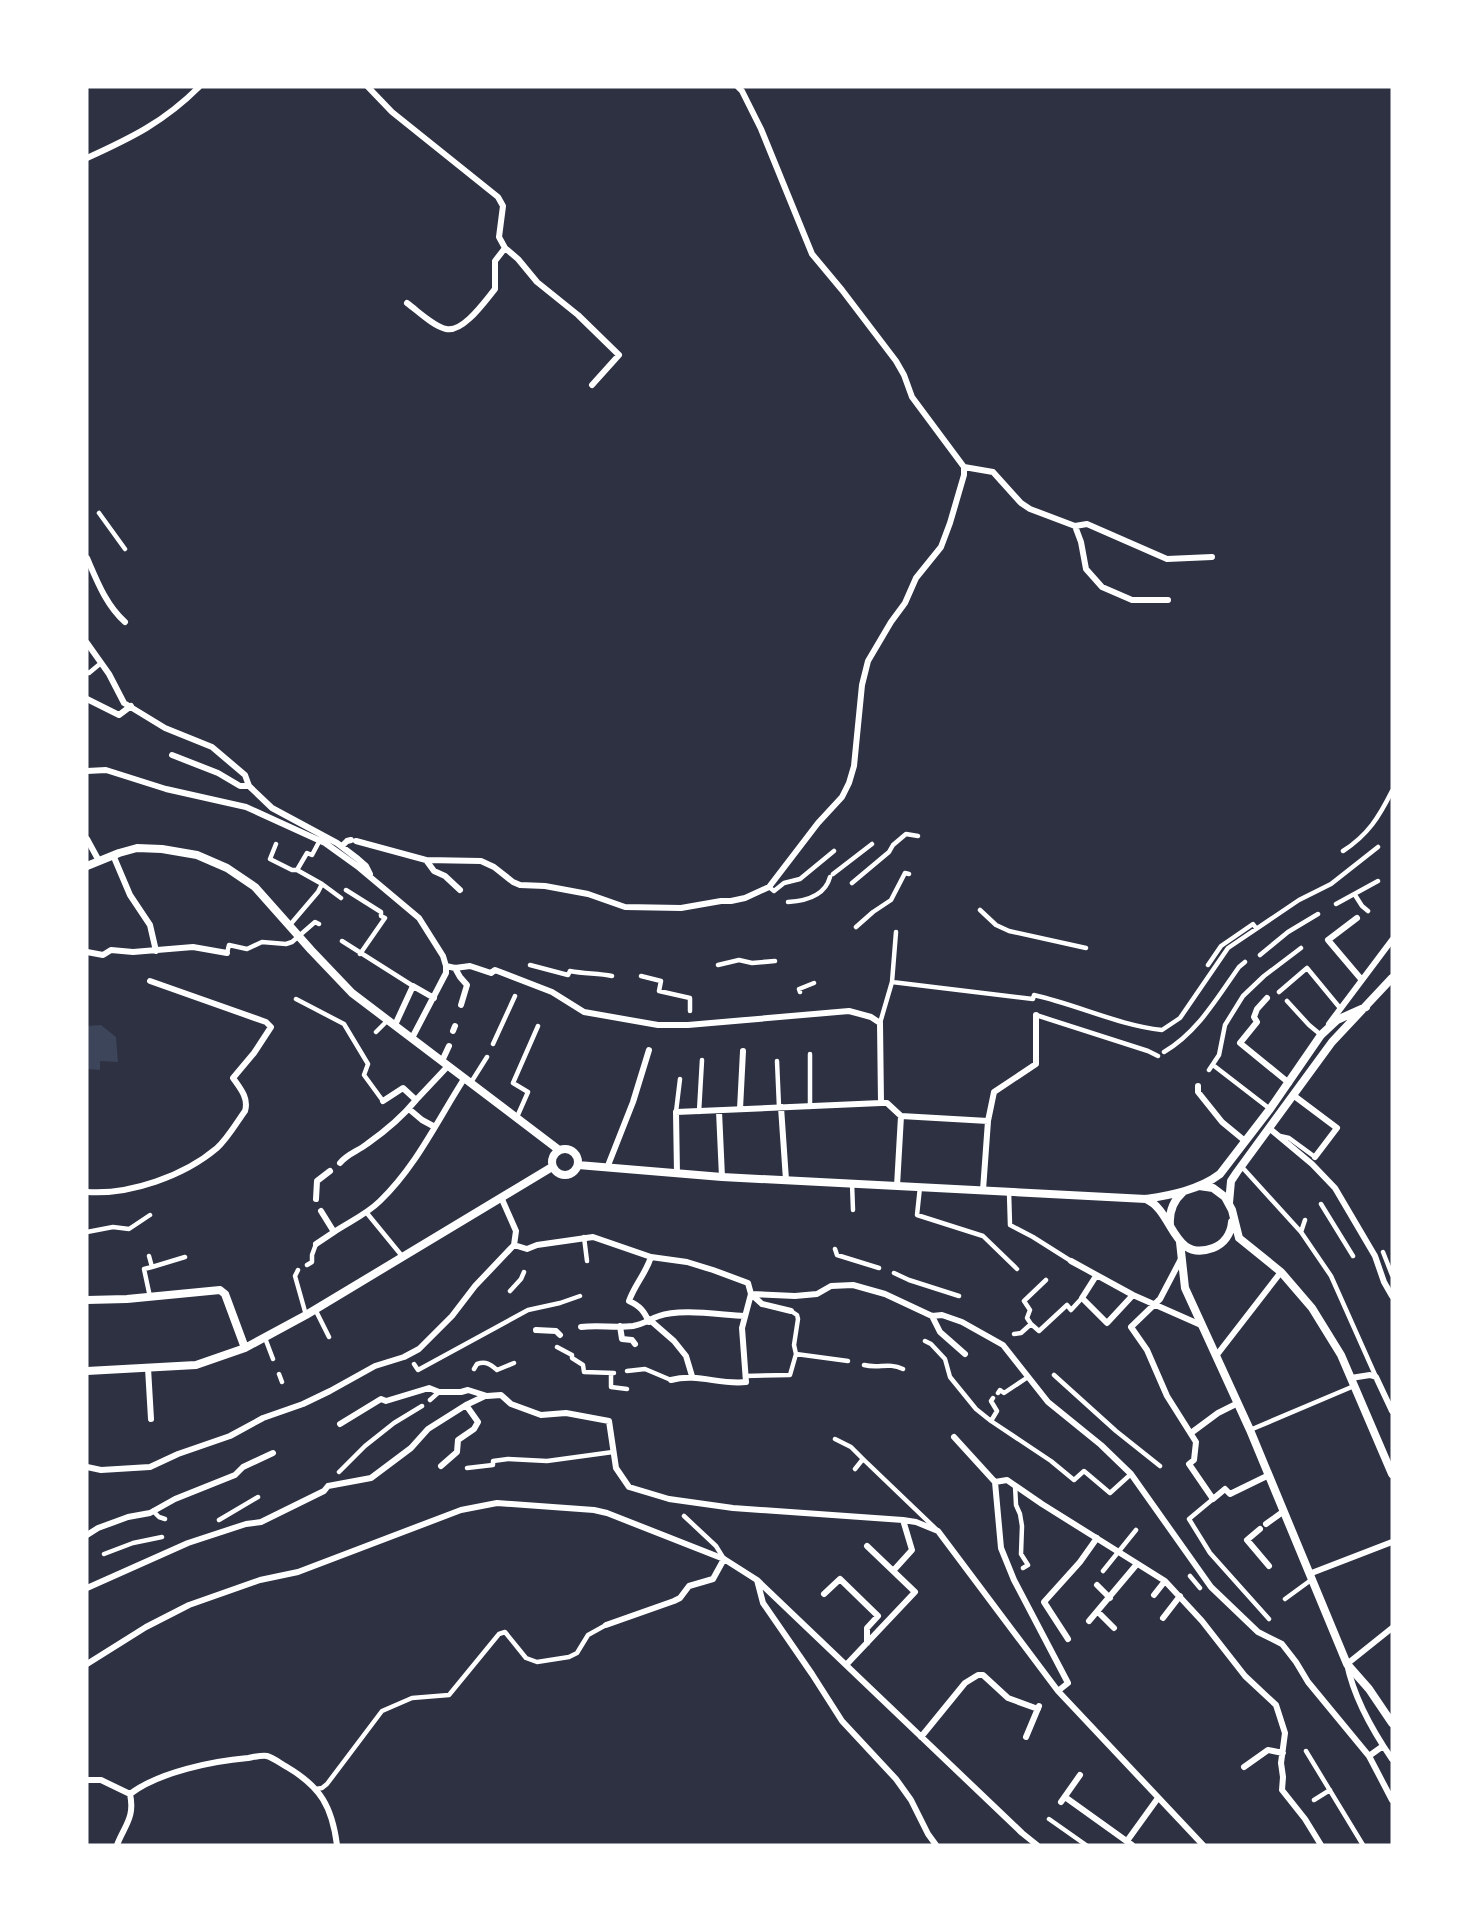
<svg xmlns="http://www.w3.org/2000/svg" width="1479" height="1932" font-family="Helvetica,sans-serif">
<rect width="100%" height="100%" fill="#2d3142"/>
<!-- green -->
<path fill="#3c4559" d="M101,1025L116,1037L118,1062L100,1061V1070L87,1069V1026Z"/>
<g fill="none" stroke-linecap="round" stroke-linejoin="round">
<!-- pedestrian -->
<path stroke="#fff" stroke-width="4.5" d="M99,513L125,549
M87,672L89,673L101,663
M276,844L270,859L292,870H297
M1343,851C1368,835 1379,817 1392,791
M833,874L872,844
M852,883L889,852L893,845L906,834L918,836
M322,884L341,898
M769,887L774,891L784,883L800,879L834,851
M346,890L381,912V916L385,918L360,954
M1355,895L1362,906L1368,911
M788,902C805,901 825,896 830,877
M1336,904L1378,881
M980,910L996,925L1009,931L1086,948
M289,926L318,892L322,884L297,870L307,853L312,855L320,840
M856,927L873,912L891,900L905,873L909,874
M342,941L413,986
M227,953L229,945L247,949L262,942L286,944L292,942L315,922L319,924
M1260,955L1288,932L1318,914
M530,965L568,975L570,971C585,974 598,973 612,976
M718,965L739,960L752,963L775,961
M1208,965L1221,946L1253,924L1256,928
M641,976L661,981L659,991L690,998V1011
M892,982L1033,999L1034,995C1078,1005 1118,1025 1162,1030L1180,1018L1228,948L1299,900L1331,884L1378,847
M800,992L799,989L814,983
M1279,992L1307,968L1340,1008
M296,999L344,1024L368,1064L364,1075L383,1101
M1287,1001L1309,1025L1321,1035
M1036,1015L1148,1051L1158,1056
M880,1023L892,982L896,932
M376,1032L388,1020
M493,1044L515,996
M1164,1052C1197,1033 1217,998 1239,967L1245,962
M810,1054V1107
M777,1061L779,1107
M1213,1065L1270,1109
M1209,1070L1219,1055L1225,1025L1243,996L1264,976L1301,948
M470,1084L487,1057
M676,1112L680,1079
M699,1112L702,1060
M517,1117L528,1092L513,1083L538,1026
M1280,1136L1289,1138L1315,1157
M1242,1167L1301,1232L1331,1276L1376,1377
M852,1183L853,1210
M920,1187L917,1215L983,1236L1017,1269
M1009,1192L1010,1225L1033,1237L1071,1261
M1321,1204L1353,1256
M366,1212L402,1256
M87,1232L113,1227L129,1229L150,1215
M1301,1232L1305,1220
M584,1237L587,1261
M835,1249L837,1255L879,1268
M1383,1252L1392,1275
M149,1256L152,1267L144,1269L150,1297
M307,1265L312,1262V1255L316,1244
M152,1267L185,1257
M298,1270L295,1276L306,1315
M894,1273L909,1280L959,1296
M510,1291L521,1279L524,1272
M315,1309L329,1337
M791,1311L797,1315L798,1319L794,1345L796,1354L848,1361
M1031,1324L1027,1318L1030,1310L1024,1301L1046,1280
M1014,1334L1021,1333L1031,1324L1039,1331L1067,1305L1071,1310L1082,1298
M265,1338L273,1359
M925,1341L931,1344L945,1359L950,1377L976,1409L991,1421L1051,1461L1074,1480L1084,1471L1110,1493L1131,1474
M557,1347L572,1355V1358L583,1365L584,1372L614,1373
M414,1364L418,1370L528,1310L560,1303L580,1296
M864,1365C879,1369 888,1362 903,1369
M474,1369L477,1364C486,1361 490,1364 497,1370L514,1363
M627,1371L645,1369L671,1380
M279,1374L282,1382
M611,1374V1387L627,1389
M1054,1375L1116,1431L1160,1466
M745,1376L790,1375L796,1354
M998,1393L1000,1390L1004,1393L1028,1377
M430,1400L439,1392
M991,1421L997,1411L991,1401L993,1398
M1250,1430L1354,1386
M835,1439L851,1447L863,1459
M467,1468L493,1465V1461L508,1459L547,1461L613,1452
M855,1469L863,1459L936,1529
M339,1472L365,1446L394,1423L422,1406
M1015,1485L1016,1505L1020,1514L1022,1526L1021,1554L1028,1565L1023,1568
M1213,1499L1189,1519L1210,1553L1269,1619
M153,1511L159,1517L165,1519
M684,1516L716,1546L724,1559
M219,1520L258,1497
M104,1554L133,1543L162,1537
M1103,1571L1136,1530
M1190,1576L1200,1588
M1285,1599L1311,1580
M1306,1751L1363,1845
M316,1789L322,1788L327,1784L382,1711L412,1698L449,1695L499,1634L505,1632L526,1658L537,1662L569,1657L577,1653L588,1635L606,1625
M1314,1800L1330,1790
M1049,1819L1086,1845"/>
<!-- minor -->
<path stroke="#fff" stroke-width="6" d="M368,87L392,112L498,197L503,206L499,237L505,248L518,259L537,282L578,315L619,355L592,385
M87,158C131,138 164,122 199,87
M407,303C418,311 433,326 446,329C463,333 485,301 495,289V261L505,248
M964,467L993,472L1021,503L1030,509L1075,526L1087,524L1167,559L1212,557
M1075,526L1081,542L1086,569L1102,587L1132,600H1168
M87,558C97,581 106,605 125,622
M87,643L109,674L124,703L165,728L212,747L245,775L249,786L272,808L337,843L358,859L366,866L370,874
M87,699L119,715L131,706
M172,755L218,773L240,786H249
M87,771L106,770L166,789L246,807L325,843L357,866L419,918L443,956L446,966V973L412,1038
M87,839L99,861
M356,841L426,860L434,871L445,876L460,890
M342,846L347,841L351,840
M113,855L130,895L150,925L156,951
M426,860L481,861L494,867L513,882L520,885L545,886L588,894L625,907L681,908L721,901H731L745,898L769,887L818,823L842,797L849,783L854,766L862,685L868,661L891,622L905,603L916,578L941,547L950,523L964,475V467L912,397L904,375L896,361L842,290L812,254L761,129L742,91L738,87
M1357,918L1328,940L1361,979
M87,952L103,955L111,950L133,952L193,947L227,953
M446,966L455,968L470,966L491,973L495,970L552,992L584,1012L658,1025H688L849,1011L871,1017L880,1023L881,1103H887L901,1116L988,1121L983,1190
M455,968L460,977L467,985L461,1005
M1267,998L1257,1009L1254,1017L1257,1022L1240,1043L1289,1083
M1329,1024L1392,940
M395,1025L413,986L434,998
M453,1031L455,1026
M442,1061L449,1046
M1198,1086V1092L1222,1122L1245,1141
M1293,1095L1337,1128L1315,1157
M383,1101L403,1088L416,1100L448,1066
M781,1107L786,1180
M409,1109L422,1120L435,1127
M740,1109L743,1051
M719,1111L722,1177
M988,1121L994,1092L1036,1064V1015
M1269,1128L1312,1164L1335,1188L1375,1256L1384,1282L1392,1296
M340,1163C347,1154 358,1151 367,1144C384,1132 403,1116 416,1100
M607,1168L633,1102L649,1050
M677,1174L676,1112L881,1103
M897,1186L901,1116
M87,1192C130,1195 184,1176 217,1148C228,1138 237,1122 245,1111C249,1098 240,1088 233,1078L254,1053L271,1027L266,1022L150,981
M316,1199L317,1181L330,1171
M321,1211L334,1232C349,1222 367,1214 380,1201C417,1165 437,1121 464,1079
M316,1244L334,1232
M514,1245L527,1249L537,1245L593,1237L651,1257L687,1262L713,1270L748,1283L751,1294L795,1296L817,1294L831,1286L853,1285L885,1294L932,1316L942,1315L962,1322L1003,1345L1048,1402L1101,1445L1131,1474L1211,1587L1258,1632L1282,1644L1296,1662L1308,1682L1369,1756L1392,1800
M1181,1259L1160,1299L1131,1327L1147,1350L1167,1396L1196,1442L1194,1460L1189,1464L1213,1499L1225,1489L1230,1494L1269,1475
M1071,1261L1133,1295L1201,1325
M1096,1276L1082,1298L1107,1323L1133,1295
M932,1316L940,1332L965,1354
M651,1321L674,1341L686,1356L692,1376
M649,1322C644,1311 640,1306 629,1301C635,1284 645,1275 651,1257
M620,1326L622,1339L632,1340L635,1344
M581,1327C598,1325 616,1328 633,1326C645,1324 649,1319 659,1316C680,1308 721,1315 744,1316
M536,1330L556,1331L560,1335
M1216,1356L1281,1272
M148,1368L151,1419
M1351,1378L1370,1375L1376,1377L1392,1411
M671,1380C698,1373 719,1385 746,1382L742,1328L751,1294L762,1304L791,1311
M340,1424L381,1399L386,1401L429,1388L439,1392H461L468,1390L487,1396L501,1395L511,1404L541,1415L566,1413L609,1421L616,1468L629,1487L669,1499L733,1508L903,1520L916,1522L938,1531L1058,1691L1203,1845
M1191,1433L1218,1413L1238,1403
M954,1437L995,1482
M441,1466L457,1452L458,1440L474,1429L478,1422L466,1405
M87,1467L101,1470L150,1467L178,1454L230,1436L263,1418L303,1404L330,1391L375,1366L404,1357L419,1349L452,1316L475,1286L514,1245L516,1231L501,1197
M995,1482L1007,1480L1042,1504L1165,1581L1202,1621L1245,1676L1276,1705L1285,1733L1281,1763L1283,1777L1282,1790L1305,1819L1321,1845
M995,1482L1001,1548L1014,1580L1068,1683L1058,1691
M1266,1524L1284,1511
M1260,1529L1247,1540L1269,1566
M87,1535L98,1528L128,1517L150,1513L175,1499L235,1475L243,1467L273,1453
M893,1571L912,1550L903,1520
M1309,1574L1392,1542
M757,1580L763,1603L812,1674L842,1721L896,1779L911,1800L928,1834L936,1845
M1097,1585L1110,1598
M87,1588L188,1543L246,1524L261,1522L324,1491L328,1486L371,1478L411,1448L428,1429L466,1405L485,1396
M824,1594L840,1579L878,1616L867,1628V1643
M1154,1595L1165,1581
M1098,1612L1114,1628
M1163,1618L1180,1596
M1089,1621L1137,1564
M606,1625L674,1601L680,1598L689,1586L713,1579L724,1559
M1392,1628L1347,1664C1354,1698 1372,1730 1392,1759
M1068,1639L1044,1602L1080,1562L1097,1538
M87,1664L146,1627L189,1605L260,1580L298,1572L461,1510L497,1503L594,1510L607,1513L724,1559L757,1580L1022,1833L1037,1845
M846,1665L915,1592L867,1546
M921,1737L965,1683L978,1675H983L1008,1698L1038,1709
M1026,1737L1039,1706
M1369,1756L1383,1746
M1244,1767L1268,1750L1283,1753
M87,1780H101L130,1794
M1065,1797L1132,1845
M1061,1802L1080,1775
M1127,1841L1158,1798
M117,1845C125,1825 135,1817 130,1794C159,1772 213,1761 248,1758C254,1757 262,1755 267,1756C274,1758 281,1764 287,1767C321,1787 332,1807 337,1845"/>
<!-- tertiary -->
<path stroke="#fff" stroke-width="8" d="M87,866L119,853L137,848L162,849L197,855L227,868L255,887L311,950L352,993L559,1150
M552 1162a13 13 0 1 1 26 0a13 13 0 1 1-26 0Z
M578,1165L722,1177L1146,1199C1171,1195 1199,1190 1220,1174L1270,1109L1321,1035L1337,1020L1366,1007
M1199,1186L1213,1188L1225,1197L1232,1210L1239,1238L1281,1272L1312,1308L1341,1355L1392,1474
M1146,1199C1174,1211 1172,1263 1213,1248C1224,1244 1231,1234 1232,1222
M1229,1203L1231,1181L1237,1172L1332,1042L1392,978
M1170,1225C1169,1212 1173,1201 1183,1192
M1180,1242L1185,1288L1250,1430L1347,1664L1369,1689L1392,1723
M87,1300L127,1299L220,1290L225,1294L245,1348
M87,1371L196,1365L245,1348L306,1315L552,1167"/>
</g>
<!-- border -->
<rect width="1479" height="1932" fill="none" stroke="#ffffff" stroke-width="177"/>
</svg>
